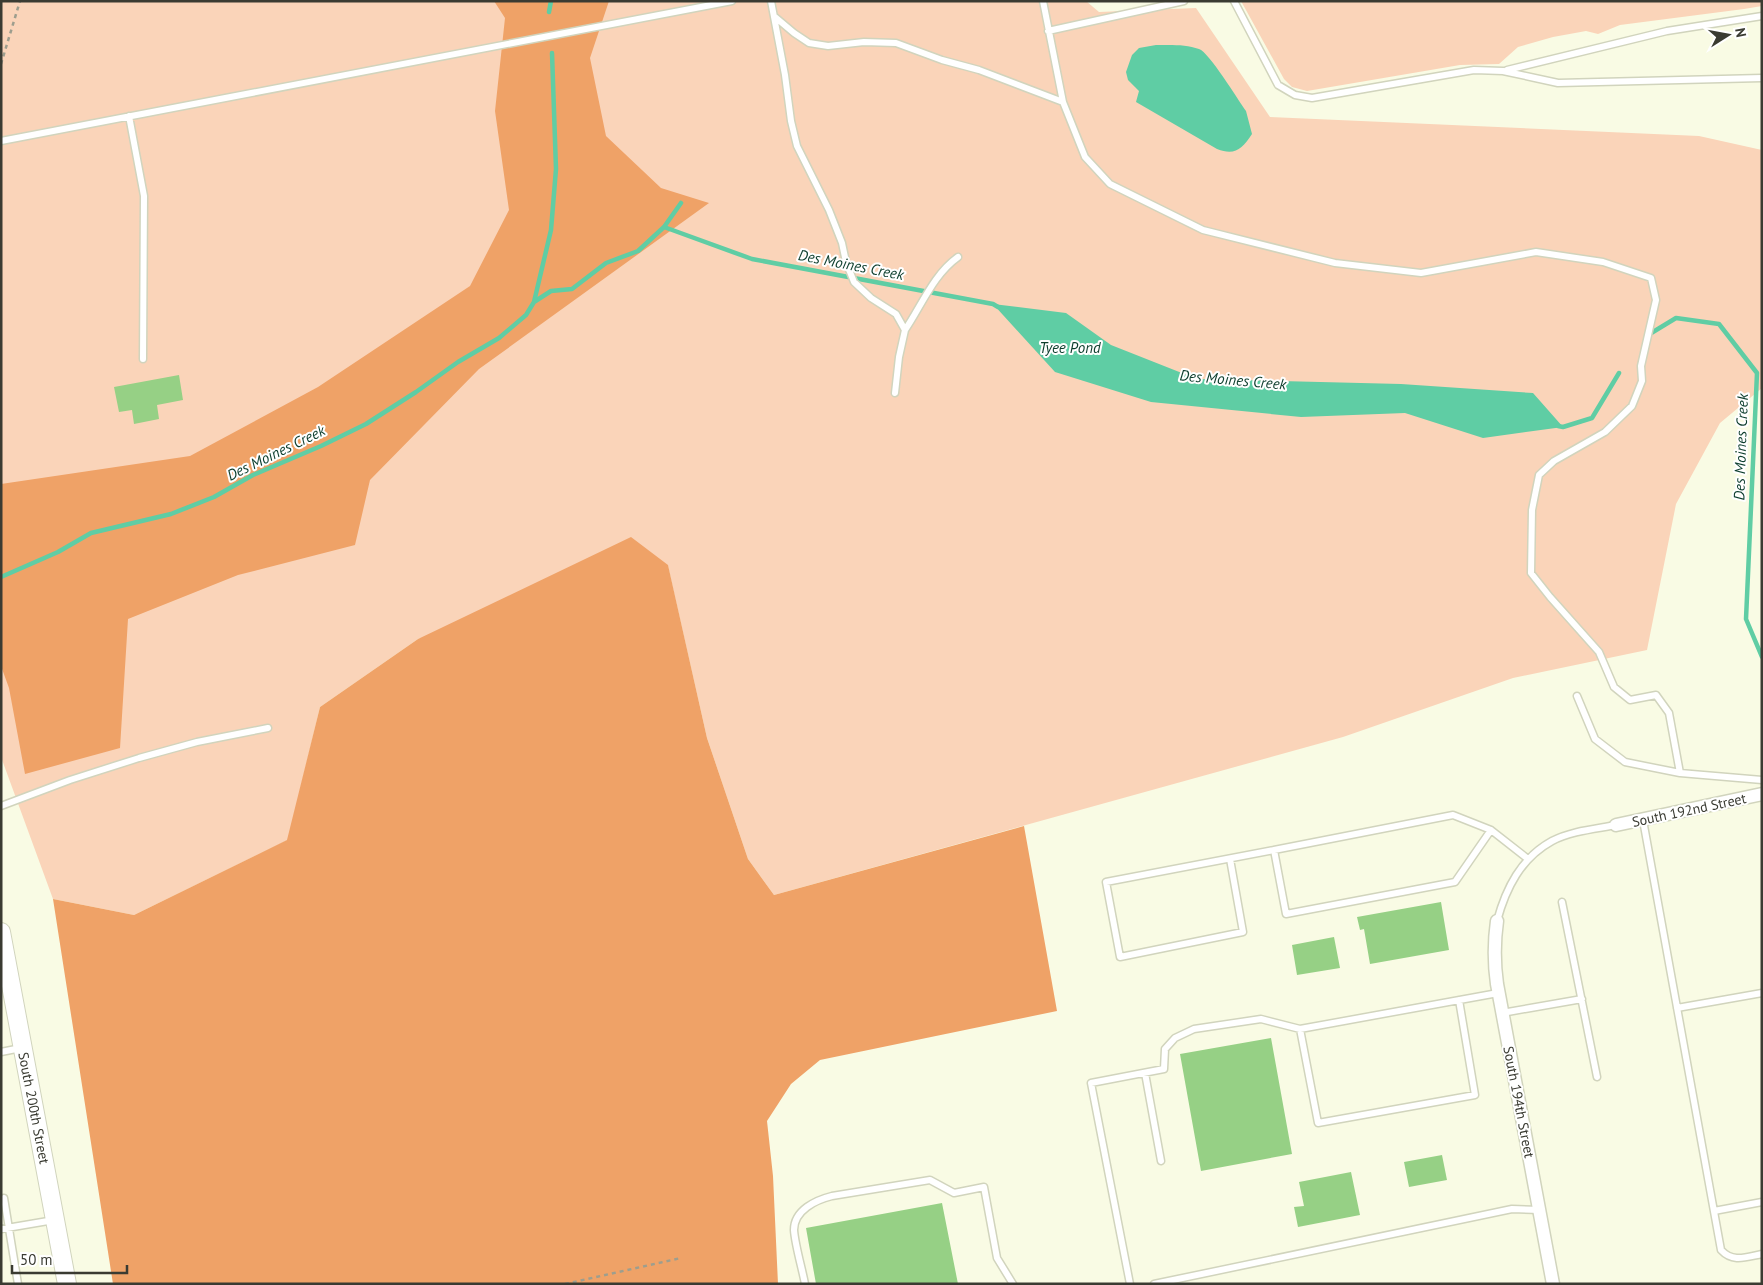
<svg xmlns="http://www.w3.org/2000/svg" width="1763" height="1285" font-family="'PT Sans',sans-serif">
<rect width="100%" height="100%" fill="#f9fbe4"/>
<!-- green -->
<path fill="#fad4b9" d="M1,1H1086L1099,12L1196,8L1270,117L1699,136L1762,150V388L1720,423L1676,504L1647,650L1513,678L1343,737L774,895L748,859L707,738L668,566L418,639L320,707L288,840L134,915L53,899L1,757Z
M1241,1H1762V6L1744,9L1620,25L1598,34L1586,31L1553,37L1518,47L1499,64L1460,65L1307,91L1292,87L1284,79Z"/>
<!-- forest -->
<path fill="#efa267" d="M494,1H609L590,58L606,136L661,188L709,203L479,369L370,480L355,545L238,575L128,619L120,748L25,774L9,688L1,666V484L190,456L318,387L470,286L509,210L495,111L505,18Z
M631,537L668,565L707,738L748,859L774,895L1024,826L1057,1011L820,1060L791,1084L767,1121L773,1176L778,1284H113L53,899L134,915L287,840L320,707L418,639Z"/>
<!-- water -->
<path fill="#5fcda4" d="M1156,45C1170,45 1186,44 1199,49C1209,52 1238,100 1246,111L1252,134C1242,149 1235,156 1217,149L1136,102L1139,91L1128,80L1126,72L1132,55L1139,48Z
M993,304L1066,313L1111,345L1197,379L1401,384L1533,393L1563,427L1483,438L1405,413L1301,417L1151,402L1055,372Z"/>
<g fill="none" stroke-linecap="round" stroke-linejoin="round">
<!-- stream -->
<path stroke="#5fcda4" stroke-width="4.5" d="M549,12L551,1
M664,227L752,259L993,304L998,307
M534,302L551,230L556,169L552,53
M1648,335L1676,318L1719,324L1757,373L1746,619L1762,657
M1558,426L1563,427L1592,418L1619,373
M1,577L58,552L91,533L171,514L214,497L253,475L321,446L366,424L416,392L458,362L499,338L526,315L534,302L551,291L572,289L606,263L638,251L664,227L681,203"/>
</g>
<!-- building -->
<path fill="#96d085" d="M179,375L183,400L157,405L159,419L134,424L132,410L119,412L114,387Z
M1441,902L1449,950L1370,964L1364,929L1360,930L1357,917Z
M1334,937L1340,968L1297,975L1292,945Z
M1271,1038L1292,1154L1201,1171L1180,1054Z
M1442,1155L1447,1180L1409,1187L1404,1162Z
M1351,1172L1360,1215L1298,1227L1294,1207L1304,1206L1299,1182Z
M942,1203L958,1284H816L806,1228Z"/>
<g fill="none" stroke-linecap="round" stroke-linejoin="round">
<!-- lane casing -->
<g stroke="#d1d4bd" stroke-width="9">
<path id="lane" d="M771,1L785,75L791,121L797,146L829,210L842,243L846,262L854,282L871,298L896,314L905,330L899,357L895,393
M1043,1L1063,102L1085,157L1110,184L1203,230L1335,263L1421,273L1536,252L1603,262L1651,278L1656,300L1641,366L1642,381L1632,406L1605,432L1554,461L1539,475L1532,510L1531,573L1550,597L1599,652L1614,687L1630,700L1656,695L1669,713L1680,773
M1234,1L1278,85L1295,95L1312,98L1474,70L1503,71L1558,83L1762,78
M775,17L794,33L809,43L828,46L864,42L896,43L942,60L979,70L1063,102
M1048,31L1184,1
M1507,70L1667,31L1762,16
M129,116L144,196L143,359
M1,141L732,1
M905,330C922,305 933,275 958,257
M1577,696L1595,739L1625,762L1680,773L1762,780
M1,806L70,780L139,758L197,742L268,728
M1643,820L1721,1250C1733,1263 1746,1257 1762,1254
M1491,830L1455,882L1286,914L1274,850L1453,815L1491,830L1528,859
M1230,859L1243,932L1120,957L1106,882L1274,850
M1562,902L1597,1077
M1497,921C1506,888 1521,858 1552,841C1571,831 1595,829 1616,825
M1677,1008L1762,993
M1502,1013L1582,999
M1300,1029L1318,1123L1475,1095L1459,1000
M1,1052L21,1048
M1145,1073L1161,1161
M4,1198L18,1284
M1714,1211L1762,1202
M1,1229L54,1220
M805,1284C802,1268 795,1245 794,1230C794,1210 816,1200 832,1196L930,1180L954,1193L984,1187L997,1258L1013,1284
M1130,1284L1091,1083L1164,1069L1165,1049L1175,1038L1194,1029L1261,1019L1300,1029L1498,993
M1154,1284L1512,1209L1540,1210"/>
</g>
<!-- street casing -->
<g stroke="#d1d4bd" stroke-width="15">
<path id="street" d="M1616,825L1762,794
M1497,921C1494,942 1494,963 1497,984L1553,1284"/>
</g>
<!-- secondary casing -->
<g stroke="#d1d4bd" stroke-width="20">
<path id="secondary" d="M1,932L67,1284"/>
</g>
<!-- path -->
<path stroke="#9d9e8e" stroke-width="2.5" stroke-dasharray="4 4" stroke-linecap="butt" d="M1,64L20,1
M565,1284L681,1258"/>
<!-- lane -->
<use href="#lane" stroke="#fff" stroke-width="6"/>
<!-- street -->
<use href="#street" stroke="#fff" stroke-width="12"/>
<!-- secondary -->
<use href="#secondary" stroke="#fff" stroke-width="18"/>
</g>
<g text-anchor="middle" stroke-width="4" stroke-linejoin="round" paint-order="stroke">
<!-- street labels -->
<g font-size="14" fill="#3a3b32" stroke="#fff">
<text transform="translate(1689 810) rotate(-12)" y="5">South 192nd Street</text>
<text transform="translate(1519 1102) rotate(79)" y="5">South 194th Street</text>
<text transform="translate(34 1108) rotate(79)" y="5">South 200th Street</text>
</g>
<!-- water labels -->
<g font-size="15" font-style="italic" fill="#0c3d2c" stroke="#fff">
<text transform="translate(851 265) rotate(11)" y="5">Des Moines Creek</text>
<text x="1070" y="353">Tyee Pond</text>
<text transform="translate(1233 380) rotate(5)" y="5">Des Moines Creek</text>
<text transform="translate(1741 447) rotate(-88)" y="5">Des Moines Creek</text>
<text transform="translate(276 453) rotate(-26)" y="5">Des Moines Creek</text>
</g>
</g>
<!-- border -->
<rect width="1763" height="1285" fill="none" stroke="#3a3b32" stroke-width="5"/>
<!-- north arrow -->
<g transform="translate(1728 35) rotate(79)" stroke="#ffffff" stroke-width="4" paint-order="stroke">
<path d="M0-4L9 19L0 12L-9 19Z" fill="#3a3b32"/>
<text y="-8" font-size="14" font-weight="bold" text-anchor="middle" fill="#3a3b32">N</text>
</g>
<!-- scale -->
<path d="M12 1265v8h115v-8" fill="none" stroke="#3a3b32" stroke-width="2.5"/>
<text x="20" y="1265" font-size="15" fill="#3a3b32" stroke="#ffffff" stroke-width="4" paint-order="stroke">50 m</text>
</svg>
